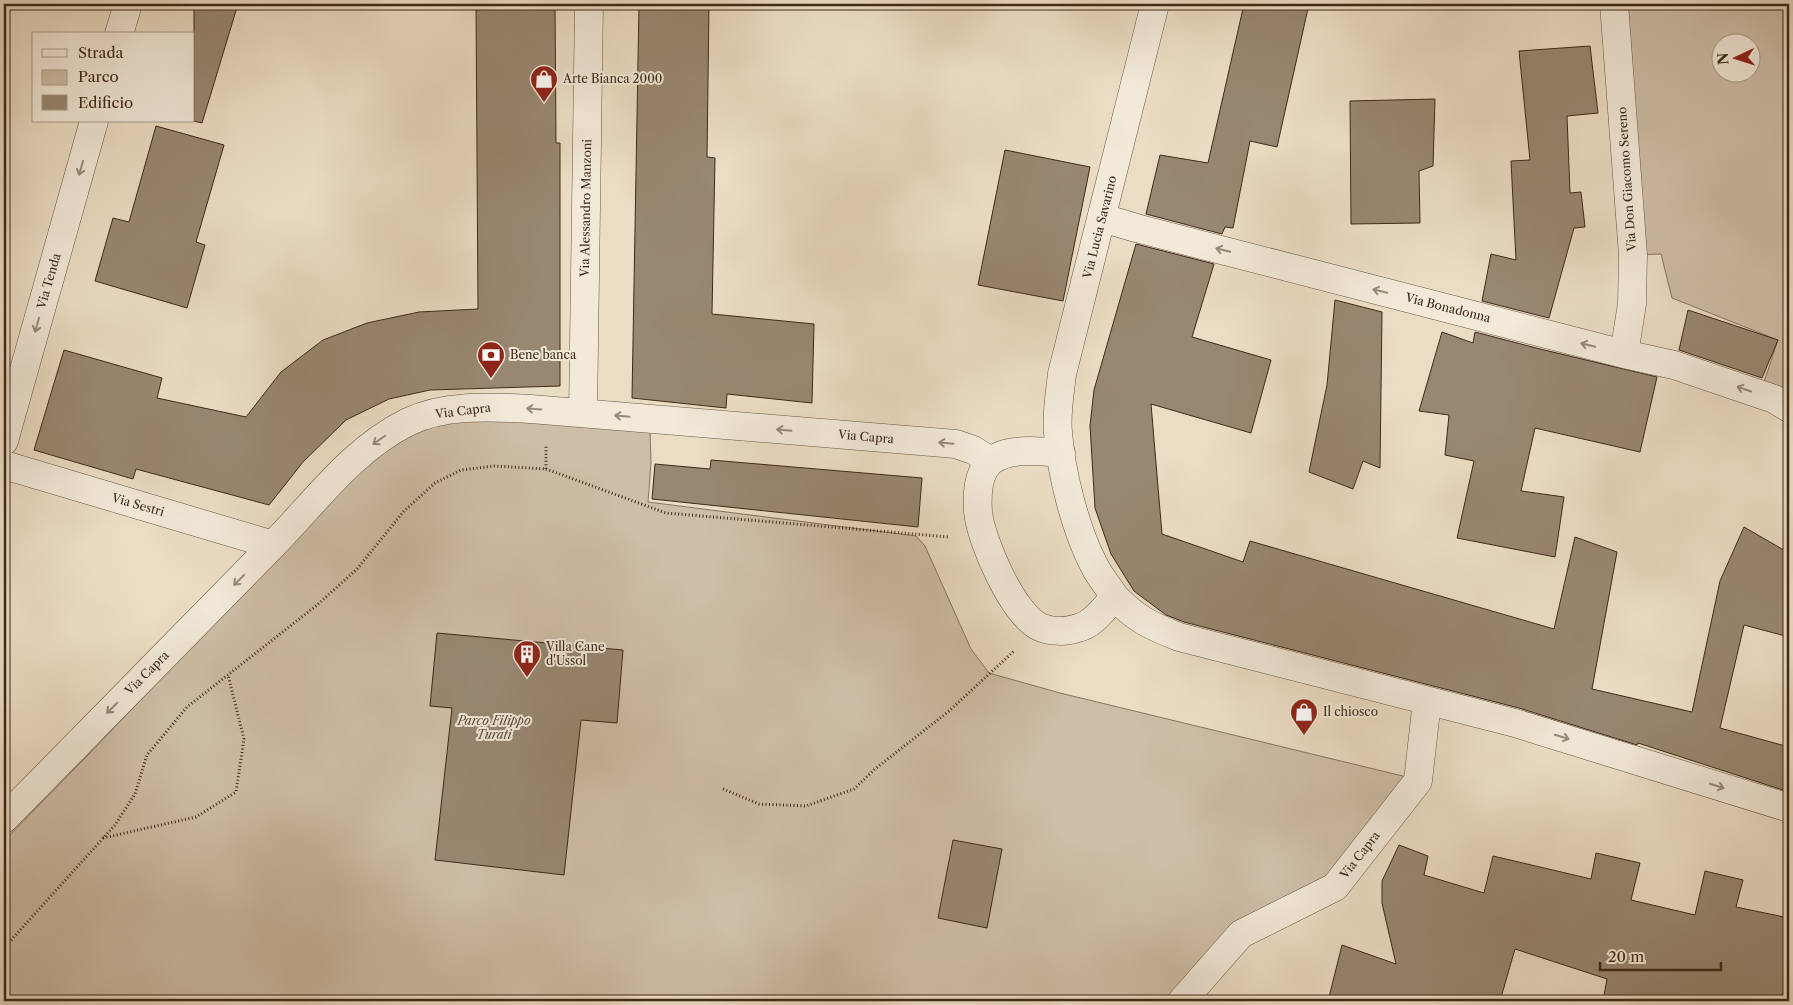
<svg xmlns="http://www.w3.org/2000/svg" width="1793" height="1005" font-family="'Libre Caslon Text',serif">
<rect width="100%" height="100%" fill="#ebddc4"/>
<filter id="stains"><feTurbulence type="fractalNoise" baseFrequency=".004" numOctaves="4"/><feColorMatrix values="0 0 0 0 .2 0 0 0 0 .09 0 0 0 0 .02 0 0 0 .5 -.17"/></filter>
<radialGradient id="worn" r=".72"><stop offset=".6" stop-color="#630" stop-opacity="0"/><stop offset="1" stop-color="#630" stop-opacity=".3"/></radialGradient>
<!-- green -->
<path fill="#cebea7" stroke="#867460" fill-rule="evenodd" d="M1614,4H1789V404L1761,391L1778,340L1672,298L1661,254L1633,255ZM1720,42H1750V72H1720Z
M476,416L650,430L651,463L648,502L916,536L925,546L971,649L989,673L1060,693L1415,779L1333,885L1239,931L1177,1001H4V841L88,755L354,475L383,450L434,424Z"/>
<!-- building -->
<path fill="#988771" stroke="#3f2918" d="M194,4H238L202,123L194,121Z
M476,4H555L556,143H560V386L430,390L389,399L346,420L303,462L269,505L136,469L133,479L34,450L64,350L162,378L157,398L246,417L281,372L323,340L367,323L419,312L478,309Z
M639,4H709L707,157L715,158L712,314L814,324L812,403L727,394L726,408L632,398Z
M1244,4H1309L1277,147L1250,141L1233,228L1225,227L1222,234L1146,214L1160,155L1208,163Z
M1590,46L1598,113L1567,116L1570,193L1581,192L1585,227L1574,228L1549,318L1482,301L1491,254L1516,260L1511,161L1530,160L1519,51Z
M1435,99L1433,166L1419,171L1420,223L1351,224L1350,101Z
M156,126L224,145L196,242L205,245L187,308L95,281L113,218L129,222Z
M1005,150L1090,167L1063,301L978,285Z
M1136,244L1214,264L1192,337L1271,360L1251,433L1151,404L1162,534L1243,562L1250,541L1554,629L1575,537L1617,552L1592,689L1692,712L1720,581L1744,527L1789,553V637L1744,625L1720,728L1789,747V792L1638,743L1637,745L1519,708L1184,622L1166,615L1134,591L1111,554L1095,508L1090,426L1094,390Z
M1335,300L1382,312L1380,468L1363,461L1353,489L1309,472L1327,385Z
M1688,310L1778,340L1762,378L1679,350Z
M1442,332L1473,343L1475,332L1540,349L1657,377L1640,452L1535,428L1521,491L1564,497L1555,557L1457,538L1474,461L1445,455L1449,415L1419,411Z
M711,460L922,478L918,527L652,499L655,464L710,469Z
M437,633L623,650L617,723L581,720L564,875L435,860L452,708L430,706Z
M953,840L1002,849L987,928L938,918Z
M1399,845L1428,856L1424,875L1484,893L1493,856L1591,879L1596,853L1640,863L1631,900L1695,915L1705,871L1743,880L1736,907L1789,918V1001H1603L1607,979L1515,949L1500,1001H1328L1342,945L1396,964L1382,903V881Z"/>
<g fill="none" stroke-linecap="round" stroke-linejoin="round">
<!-- minor casing -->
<g stroke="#6a5643" stroke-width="29">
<path id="minor" d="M1614,4L1633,255L1632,304L1624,354
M119,34L128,4
M1103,218L1136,228L1624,354L1674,365L1774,399L1789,408
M583,413L589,4
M4,441L94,121
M1061,453C1041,451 1006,447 990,462C977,474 977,496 978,512C981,541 1013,615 1040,627C1051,632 1066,632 1078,628C1094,624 1104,608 1115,597C1108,586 1099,576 1094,565C1075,529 1061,472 1058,432C1056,413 1060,393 1062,374L1155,4
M4,465L273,545
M1115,597C1136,619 1151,626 1179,637L1515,723L1789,808
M4,819C92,729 181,639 269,549C313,505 351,450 408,422C445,404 490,407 531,409L956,444L973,450L991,461
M1182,1001L1241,934L1335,887L1418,781L1427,701"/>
</g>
<!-- path -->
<path stroke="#3f2918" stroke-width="3" stroke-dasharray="1 2.5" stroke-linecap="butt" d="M546,469L666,513L949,537
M723,789L759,804L806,806L854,789L875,769L949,711L1014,651
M103,838L196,817L236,792L244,739L228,675
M4,948L115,825L135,794L147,755L187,707L317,605L357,569L404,511L435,483L461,470L494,466L546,469V445"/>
<!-- minor -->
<use href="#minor" stroke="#f2e9d9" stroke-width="28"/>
</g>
<!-- one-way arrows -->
<defs><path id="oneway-shaft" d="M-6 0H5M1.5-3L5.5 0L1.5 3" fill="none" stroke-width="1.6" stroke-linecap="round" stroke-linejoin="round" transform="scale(1.25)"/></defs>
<g stroke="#988978">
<use href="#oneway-shaft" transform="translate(81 168) rotate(106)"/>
<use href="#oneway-shaft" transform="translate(1223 250) rotate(-166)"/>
<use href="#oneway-shaft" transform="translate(1380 291) rotate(-166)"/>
<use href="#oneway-shaft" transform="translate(37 325) rotate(106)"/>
<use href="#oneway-shaft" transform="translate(1588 345) rotate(-166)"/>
<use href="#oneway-shaft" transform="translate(1744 389) rotate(-161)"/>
<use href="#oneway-shaft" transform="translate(534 409) rotate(-176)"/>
<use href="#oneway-shaft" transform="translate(622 416) rotate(-175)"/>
<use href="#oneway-shaft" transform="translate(784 430) rotate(-175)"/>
<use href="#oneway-shaft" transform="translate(379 440) rotate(145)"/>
<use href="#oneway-shaft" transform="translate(946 443) rotate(-175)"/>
<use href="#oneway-shaft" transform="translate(239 580) rotate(135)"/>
<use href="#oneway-shaft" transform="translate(112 708) rotate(135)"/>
<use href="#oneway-shaft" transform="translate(1562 737) rotate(17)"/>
<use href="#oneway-shaft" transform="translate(1717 786) rotate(17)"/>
</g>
<!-- icons -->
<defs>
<g id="shop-pin" transform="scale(1.4375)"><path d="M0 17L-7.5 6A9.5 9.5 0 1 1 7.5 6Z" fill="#8f2418" stroke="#f2e9d9"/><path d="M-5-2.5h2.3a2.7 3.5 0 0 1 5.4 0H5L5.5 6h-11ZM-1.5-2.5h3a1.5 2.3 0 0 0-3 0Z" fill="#fff"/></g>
<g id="bank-pin" transform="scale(1.4375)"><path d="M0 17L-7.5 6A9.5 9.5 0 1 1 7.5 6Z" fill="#8f2418" stroke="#f2e9d9"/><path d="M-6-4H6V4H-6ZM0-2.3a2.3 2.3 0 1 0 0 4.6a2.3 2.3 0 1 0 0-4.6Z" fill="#fff"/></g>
<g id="building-pin" transform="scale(1.4375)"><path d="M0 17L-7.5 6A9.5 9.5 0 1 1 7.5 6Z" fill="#8f2418" stroke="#f2e9d9"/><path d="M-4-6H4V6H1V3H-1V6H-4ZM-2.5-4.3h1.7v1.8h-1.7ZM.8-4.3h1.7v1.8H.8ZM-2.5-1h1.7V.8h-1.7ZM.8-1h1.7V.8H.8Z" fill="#fff"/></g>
</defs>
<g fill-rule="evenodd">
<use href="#shop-pin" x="544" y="79"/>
<use href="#bank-pin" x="491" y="355"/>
<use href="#building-pin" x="527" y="654"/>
<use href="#shop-pin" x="1304" y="712"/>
</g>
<g text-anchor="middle" stroke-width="4" stroke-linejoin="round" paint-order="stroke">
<!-- poi labels -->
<g font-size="12" fill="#3f2918" stroke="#f2e9d9" text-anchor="start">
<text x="563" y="83">Arte Bianca 2000</text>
<text x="510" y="359">Bene banca</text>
<text x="546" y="651">Villa Cane<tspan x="546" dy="14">d'Ussol</tspan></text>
<text x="1323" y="716">Il chiosco</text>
</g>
<!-- street labels -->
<g font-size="12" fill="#3f2918" stroke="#f2e9d9">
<text transform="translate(1627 179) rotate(-94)" y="4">Via Don Giacomo Sereno</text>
<text transform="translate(586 208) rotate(-89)" y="4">Via Alessandro Manzoni</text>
<text transform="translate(1100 227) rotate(-76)" y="4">Via Lucia Savarino</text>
<text transform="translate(49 281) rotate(-74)" y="4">Via Tenda</text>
<text transform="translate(1448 308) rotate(14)" y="4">Via Bonadonna</text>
<text transform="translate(463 411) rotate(-7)" y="4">Via Capra</text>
<text transform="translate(866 437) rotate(5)" y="4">Via Capra</text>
<text transform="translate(138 505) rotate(16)" y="4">Via Sestri</text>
<text transform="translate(147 673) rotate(-45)" y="4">Via Capra</text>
<text transform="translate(1360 855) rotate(-52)" y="4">Via Capra</text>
</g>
<!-- park labels -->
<g font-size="12" font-style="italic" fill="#5c4735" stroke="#f2e9d9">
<text x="494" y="725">Parco Filippo<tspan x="494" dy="14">Turati</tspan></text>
</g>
</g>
<!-- margin -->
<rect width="1793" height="1005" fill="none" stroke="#ebddc4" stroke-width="20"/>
<rect x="5" y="5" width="1783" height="995" fill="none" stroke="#3f2918" stroke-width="2.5"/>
<rect x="10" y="10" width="1773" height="985" fill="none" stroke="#3f2918"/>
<!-- legend -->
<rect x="32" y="32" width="162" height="90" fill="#f2e9d9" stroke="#aa9c8c"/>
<rect x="42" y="49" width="25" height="8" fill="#f2e9d9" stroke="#aa9c8c"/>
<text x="78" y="58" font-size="15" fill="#3f2918">Strada</text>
<rect x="42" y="70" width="25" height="15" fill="#cebea7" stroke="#aa9c8c"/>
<text x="78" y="82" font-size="15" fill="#3f2918">Parco</text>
<rect x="42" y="95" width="25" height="15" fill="#988771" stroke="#aa9c8c"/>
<text x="78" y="108" font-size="15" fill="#3f2918">Edificio</text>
<!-- north arrow -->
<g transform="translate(1736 58) rotate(266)"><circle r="24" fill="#f2e9d9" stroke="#aa9c8c"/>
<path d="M0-4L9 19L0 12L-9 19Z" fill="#8f2418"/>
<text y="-8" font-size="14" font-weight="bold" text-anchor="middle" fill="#3f2918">N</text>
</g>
<!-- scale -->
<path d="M1600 962v8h121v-8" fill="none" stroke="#3f2918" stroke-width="2.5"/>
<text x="1608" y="962" font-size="15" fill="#3f2918" stroke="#f2e9d9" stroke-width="4" paint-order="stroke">20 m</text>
<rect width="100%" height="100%" filter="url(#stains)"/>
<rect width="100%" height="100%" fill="url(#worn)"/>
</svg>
